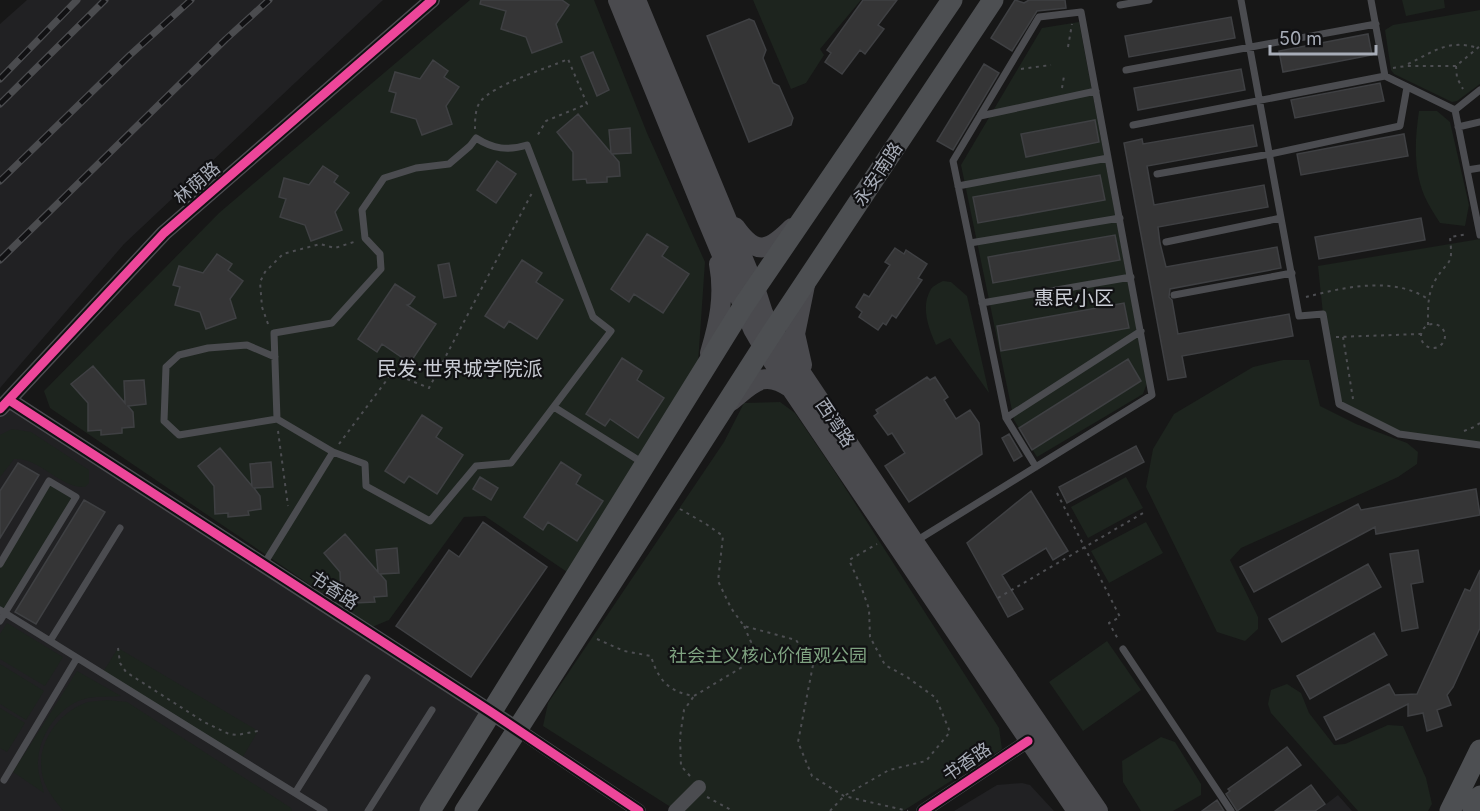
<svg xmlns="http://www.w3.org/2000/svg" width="1480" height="811" font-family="Inter,'Noto Sans SC',sans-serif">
<rect width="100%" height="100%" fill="#171717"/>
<!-- built -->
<path fill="#212123" d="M27,0H383L124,244L0,388V24Z
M9,400L491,712L430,811H0V409Z
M1022,783L1030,785L1054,811H954L997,785Z
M1338,795L1352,811H1317Z"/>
<!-- green -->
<path fill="#1d241e" d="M470,0H594L647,133L705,262L698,363L567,572L485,516L464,517L389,620L372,627L50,408L44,391L219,213Z
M753,0H861L820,49L824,55L806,83L791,89Z
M1402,0H1444L1445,8L1406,16Z
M1480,10V84L1457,101L1452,102L1394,74L1391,70L1385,30L1393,25Z
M1079,22L1147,383L1143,394L1037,457L1014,420L961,165L1042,28Z
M1419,111H1437L1450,122L1469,205L1465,226L1440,223C1434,214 1428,204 1424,195C1413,167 1415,139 1419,111Z
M1480,239V442L1399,434L1339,404L1323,314L1318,266Z
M943,281L951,282L967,296L989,393L950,338L936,345C929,329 920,307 931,289C933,286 939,283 943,281Z
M1283,360H1309L1320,406L1356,424L1407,443L1418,452L1417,464L1398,477L1374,488L1241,548L1230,560L1258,617V629L1245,641L1217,632L1146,487L1153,449L1174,414L1253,367Z
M780,402L795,413L835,472L999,728L1002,749L903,811H677L543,726L548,703L724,442L744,403Z
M12,429L31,432L89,470V483L85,487C59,488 40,457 14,459L0,477V435Z
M1126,477L1143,508L1088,538L1071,507Z
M49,481L76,497L5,613L0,610V564Z
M1146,522L1163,553L1109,583L1091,551Z
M7,623L63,657L45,686L0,659V634Z
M1107,641L1141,690L1083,731L1049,682Z
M118,648L258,731L241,760L102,674Z
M0,664L44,691L26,720L0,704Z
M77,671L121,696C111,697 99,696 88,698C59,704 37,737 38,765C38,774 42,784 44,793L13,772Z
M1287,684L1301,693L1309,713L1334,745L1345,744L1388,725L1403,726L1426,778L1432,804L1428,811H1358L1271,713L1268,704L1271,690Z
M107,700L127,702L291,808L292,811H63C58,804 51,796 47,788C29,754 54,713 88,702C94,701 101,701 107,700Z
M0,708L25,723L7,752L0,748Z
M1161,737L1175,742L1201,784V795L1173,811H1141L1123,782L1122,761Z"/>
<!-- building -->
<path fill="#353536" stroke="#3f4043" stroke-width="1.5" d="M481,0H562L569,5L556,24L562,42L532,53L526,37L501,29L506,11L480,4Z
M863,0H897L878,25L884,29L865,54L860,50L842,74L825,62L831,53L827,50Z
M1015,0L1024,3L1029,0H1065L1066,8L1037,11L1012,51L991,38Z
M1231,17L1235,38L1129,57L1125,36Z
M749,19L754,21L766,50L763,58L773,83L779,86L793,118L791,125L749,142L707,36Z
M1368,34L1372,55L1283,72L1279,51Z
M593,52L609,90L597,96L581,57Z
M433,60L448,71L444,77L459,87L446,106L452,124L422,135L416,119L391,112L396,93L389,91L395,72L420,79Z
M984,64L999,73L953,150L937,141Z
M1241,69L1245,90L1138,110L1134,88Z
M1380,83L1384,101L1295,118L1291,100Z
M578,114L611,153L609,130L630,128L631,153L612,154L619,162L620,176L607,177V182L587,183L586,179L573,180V152L557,132Z
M1095,120L1099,142L1026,157L1021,134Z
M1253,125L1257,146L1147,166L1154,205L1264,185L1268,207L1158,227L1160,243L1166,267L1277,247L1281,268L1170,289L1169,297L1172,300L1178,334L1289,314L1293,336L1182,356L1186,377L1168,380L1124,143L1142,139L1143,144Z
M1404,134L1408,156L1301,175L1297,154Z
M497,161L516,174L496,203L477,190Z
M323,166L338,176L334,182L349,193L335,212L342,230L311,241L305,225L280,217L286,199L279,197L284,178L309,185Z
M1100,175L1105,200L978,223L973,197Z
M1421,218L1425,240L1319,259L1315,237Z
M647,234L668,247L662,256L689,274L663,313L634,294L629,302L611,289Z
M1115,235L1120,260L993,283L988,257Z
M895,248L904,254L906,250L927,264L918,278L922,280L896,318L892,315L886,325L883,323L878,330L859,317L862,312L856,307L864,294L869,297L890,265L885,262Z
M217,254L232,264L228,270L243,281L230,299L236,318L206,329L200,312L175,305L180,287L173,285L179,266L203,273Z
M522,260L542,273L536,282L563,300L537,339L509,321L504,328L485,316Z
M449,263L456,296L444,298L438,265Z
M395,284L415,297L410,304L407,305L436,324L410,363L382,344L377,352L358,339Z
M1124,303L1129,328L1001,351L997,326Z
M622,358L642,371L637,380L664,398L638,438L610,419L605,426L586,414Z
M1128,359L1141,381L1032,450L1019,428Z
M93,366L125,403L124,381L144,380L146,404L128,406L133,412L134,427L122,428V433L101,435V430L88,431V403L71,384Z
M927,377L930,380L935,377L948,397L944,400L956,419L970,410L979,423L982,454L909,502L885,466L905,453L892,433L888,435L874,416L878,413L876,410Z
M422,415L442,428L436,437L463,455L437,494L409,476L404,483L385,471Z
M1009,434L1022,456L1014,461L1002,438Z
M1136,446L1144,462L1067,503L1059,487Z
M220,448L252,486L250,464L271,462L273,487L254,488L260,496L261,509L248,511L249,515L228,517V513L215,514L214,486L198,466Z
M561,462L581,475L576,484L603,501L577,541L548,522L543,530L524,517Z
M18,463L39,475L0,538V491Z
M480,477L498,488L491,500L473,489Z
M1476,489L1480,515L1376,534L1375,527L1254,592L1240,567L1358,504L1361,510Z
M1031,491L1068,551L1053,560L1046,548L1002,575L1023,609L1008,617L967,543Z
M84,500L105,512L36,624L15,612Z
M483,522L547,567L471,677L396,626L449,550L459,557Z
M345,534L378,572L376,550L397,548L399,573L380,574L386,581L387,596L374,597L375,602L354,603V599L341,600L340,572L324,553Z
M1418,550L1423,582L1411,584L1418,628L1402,631L1390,554Z
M1368,564L1381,587L1282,642L1269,619Z
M1480,570V628L1453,687L1447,695L1451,705L1437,710L1442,726L1427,731L1423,713L1408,716V704L1336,740L1324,717L1389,684L1395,695L1417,694L1465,589L1470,591Z
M1374,633L1387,655L1310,699L1297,676Z
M1287,747L1301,765L1237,811L1226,794L1230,791L1228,789Z
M1311,785L1325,804L1315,811H1275Z
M1217,800L1224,811H1202Z"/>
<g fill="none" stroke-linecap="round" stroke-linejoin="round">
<!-- path -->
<path stroke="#4d4e52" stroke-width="2" stroke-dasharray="3 4.5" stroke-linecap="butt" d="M1068,47L1072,24
M1408,64C1435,51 1448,39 1478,48
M1456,66L1457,78L1463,89
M1393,68L1406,66H1456L1480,46
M1021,69L1051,65
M1062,88L1064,76
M475,129C475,121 475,109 480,102C494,84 546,69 568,59L587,104L546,121L536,138
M1306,297C1345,287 1393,276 1428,299
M268,324L262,307L260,282L265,272L283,254L320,244L335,248L357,241
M1421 336a12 12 0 1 1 24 0a12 12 0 1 1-24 0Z
M1428,325C1428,310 1427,293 1436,279C1450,257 1453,267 1450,237L1468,234
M1336,337L1421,334
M1343,337L1353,399
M278,431L288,506
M1464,431L1474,427L1480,423
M339,444L392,373L429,388L533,191
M1057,493L1120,617L1109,623L1118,639
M680,509L706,524L723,536L718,581L731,608L744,626L796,640L813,665L798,742L812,776L844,796L908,811
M998,598L1143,513
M597,639L624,651L651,656C658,680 669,692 694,696L744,666L751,642L744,626
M118,648L120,663L126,672L204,722L229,734L237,735L258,731
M690,776L681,766L680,737L684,710L694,696
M707,797L733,811
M830,811L844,796L889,770L926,761L950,732L936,698L907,677L885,665L870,637L869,609L862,589L849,560L877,544"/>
<!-- service -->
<path stroke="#4b4c50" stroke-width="7" d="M1241,0L1299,316L1323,314L1339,404L1399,434L1480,445
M1371,0L1385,76L1455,110
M1120,5L1149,0
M1126,70L1376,24
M1455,110L1480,235
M1455,110L1480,90
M980,116L1096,91
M1133,125L1385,76
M1458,127L1480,122
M1467,170L1480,168
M1157,174L1270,154L1400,126L1407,87
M958,186L1108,158
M1166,242L1281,218
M970,243L1120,218
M1174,295L1292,273
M982,303L1131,277
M275,357L247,345L208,348L179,355L166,367L164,421L179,435L277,419
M554,407L643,463
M1006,418L1141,331
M916,541L1152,395L1081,12L1039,17L953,161L1006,418L1036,467
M0,564L49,481L76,497L0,621
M264,564L333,452L277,419L274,333L332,323L381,269L380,254L365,238L362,210L384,178L416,168L449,164L470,146L476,138C493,149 508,151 527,145L593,317L611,331L511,463L476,466L430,521L366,486L365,464L333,452
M0,610L324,811
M50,641L120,528
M1123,649L1231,811
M4,780L77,658
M295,793L367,678
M368,811L432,710"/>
<!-- minor -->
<path stroke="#4b4c50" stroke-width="14" d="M517,729L639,811
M675,811L699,787
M923,811L1028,741"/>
<!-- tertiary -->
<path stroke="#4b4c50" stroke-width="16" d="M9,400L517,729
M0,409L164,233L432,0"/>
<!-- secondary -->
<path stroke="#4a4a4e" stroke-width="20" d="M618,0L706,217L753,329L764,348L1077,811
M636,0L755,288L763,313L773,331L914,542L1098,811
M735,227C756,257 769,251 792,228
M710,353C719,323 725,296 719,264
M802,365L795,334L805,285
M731,401C753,383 763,369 791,388"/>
<!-- primary -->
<path stroke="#4d4f52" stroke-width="21" d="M430,811L744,305L952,0
M465,811L773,331L993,0
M1450,811L1480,750
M1473,811L1480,796"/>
<!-- rail casing -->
<g stroke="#4b4c4f" stroke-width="7">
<path id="rail" d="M0,79L77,0
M0,104L105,0
M0,181L130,55L191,0
M0,260L226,39L269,0"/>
</g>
<!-- rail -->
<use href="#rail" stroke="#111113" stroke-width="4.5" stroke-dasharray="14" stroke-linecap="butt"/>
<!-- cycleway casing -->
<g stroke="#111113" stroke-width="13">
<path id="cycleway" d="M9,400L491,712L639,811
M0,409L164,233L432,0
M923,811L1028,741"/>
</g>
<!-- cycleway -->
<use href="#cycleway" stroke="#ed469a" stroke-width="9"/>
</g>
<g text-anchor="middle" stroke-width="4.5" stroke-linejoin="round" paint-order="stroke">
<!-- street labels -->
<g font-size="18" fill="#a8adb8" stroke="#111113">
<text transform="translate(878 174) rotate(-56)" y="6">永安南路</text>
<text transform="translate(197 183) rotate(-41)" y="6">林荫路</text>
<text transform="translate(835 423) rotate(56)" y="6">西湾路</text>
<text transform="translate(334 590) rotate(33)" y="6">书香路</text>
<text transform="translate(967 762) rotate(-34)" y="6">书香路</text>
</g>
<!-- park labels -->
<g font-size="18" fill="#7fa381" stroke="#111113">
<text x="768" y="662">社会主义核心价值观公园</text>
</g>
<!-- neighbourhood labels -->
<g font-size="20" fill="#c9ccd4" stroke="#111113">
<text x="1074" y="305">惠民小区</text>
<text x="460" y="376">民发·世界城学院派</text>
</g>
</g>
<!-- scale -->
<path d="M1270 45v9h106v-9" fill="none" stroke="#a8adb8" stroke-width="3"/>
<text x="1279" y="45" font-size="18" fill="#a8adb8" stroke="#111113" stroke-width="4.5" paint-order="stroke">50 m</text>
</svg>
